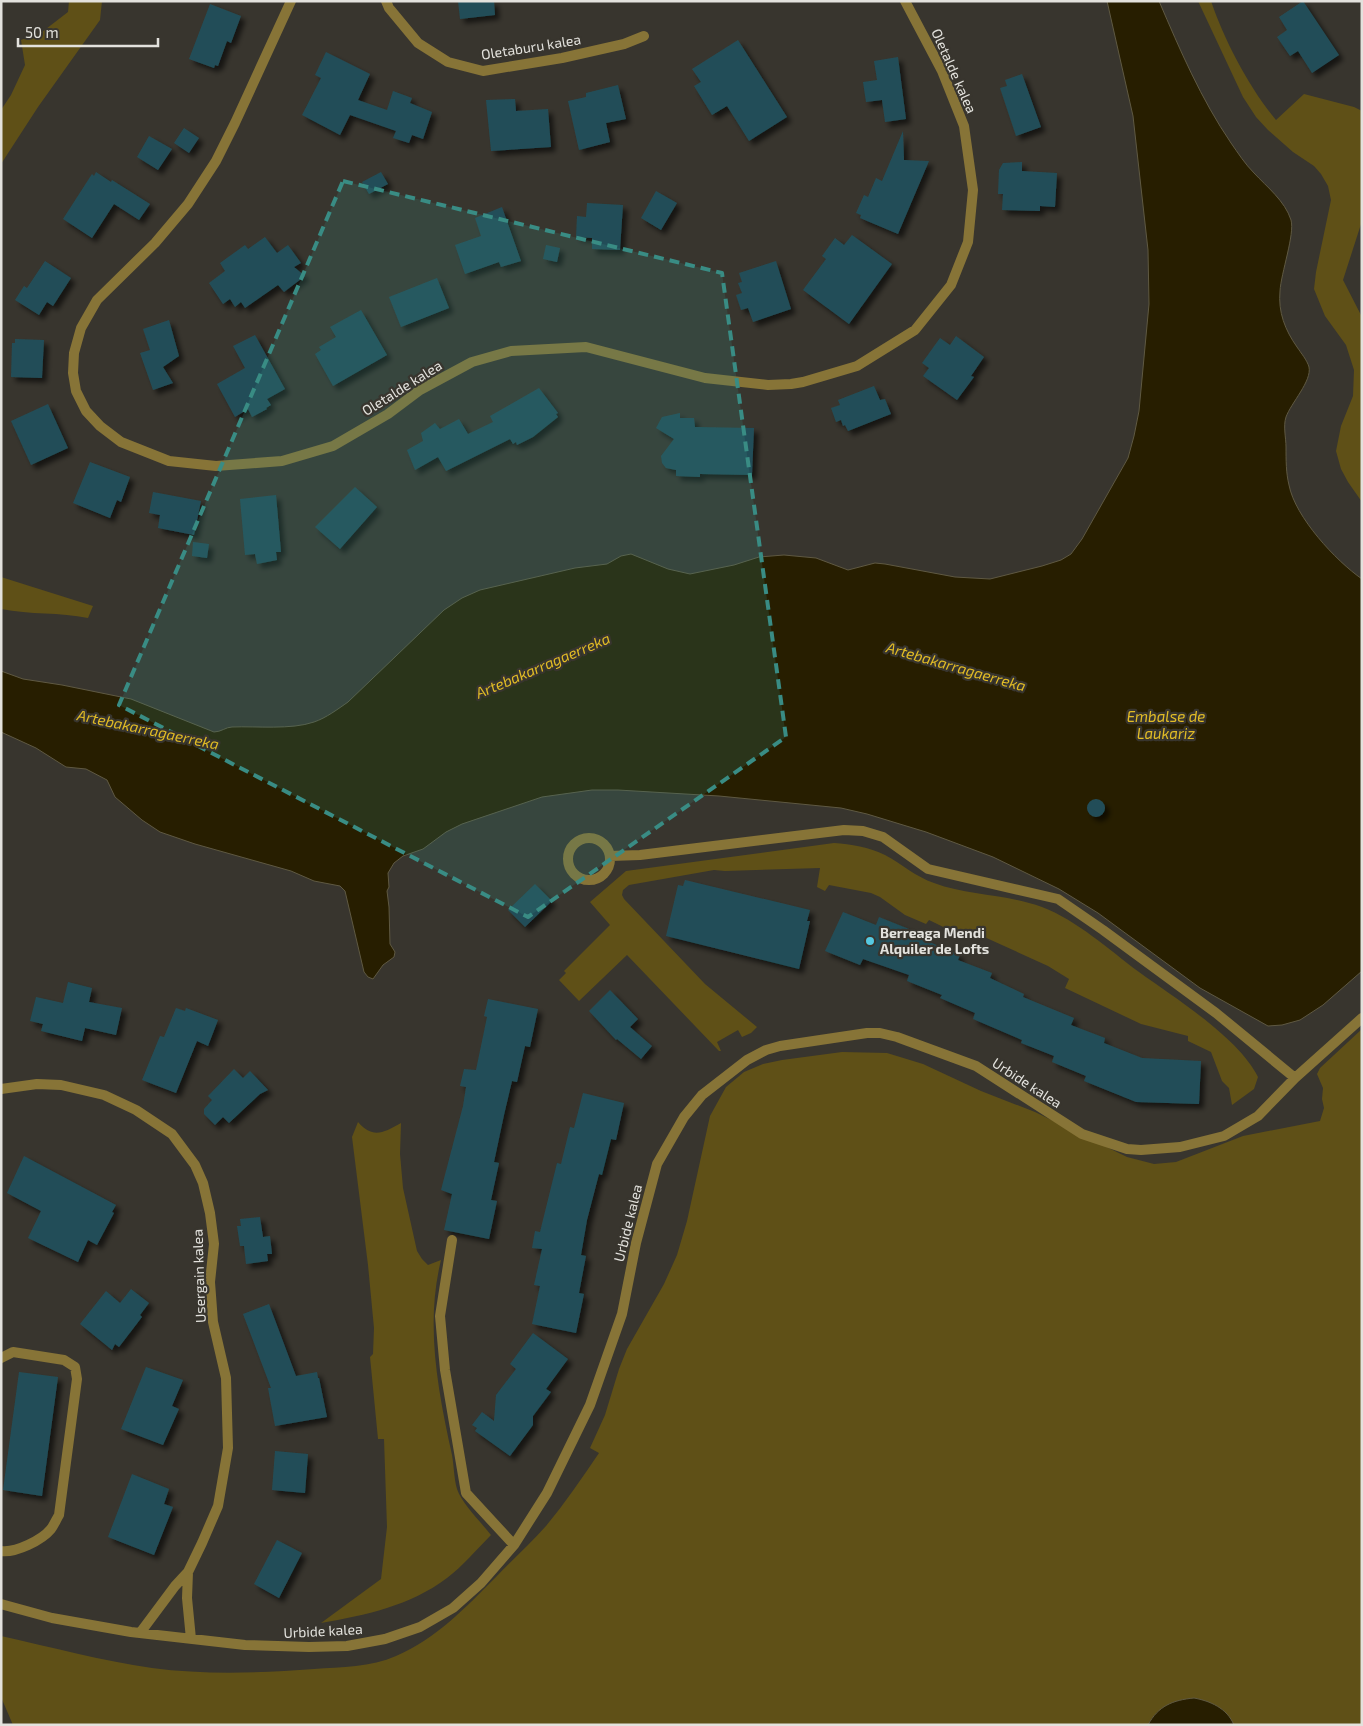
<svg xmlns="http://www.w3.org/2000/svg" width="1363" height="1726" font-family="'Exo 2',sans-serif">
<defs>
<filter id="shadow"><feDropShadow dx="4.5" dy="4.5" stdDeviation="2.5" flood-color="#0009"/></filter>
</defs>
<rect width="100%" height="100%" fill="#38352e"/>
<!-- green -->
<path fill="#5f5017" d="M69,1H102L100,20L38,107L1,164V110L11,95L25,65L21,40L42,32L68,12Z
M1198,1H1211C1224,40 1250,89 1276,120L1304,94L1354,107L1362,111V221L1343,280L1362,317V502L1348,482L1341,469L1336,451L1341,426L1353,396L1354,370L1346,345L1325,316L1314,289L1316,272L1331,200L1328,186L1321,174L1314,166L1293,152L1268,130L1256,117L1243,97Z
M1,577L93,606L88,618C60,612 30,615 1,609Z
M834,843C851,844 869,847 885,855C902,864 916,877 934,883C969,896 1007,894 1042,907C1078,921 1108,949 1139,972C1175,998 1239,1038 1258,1077L1254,1089L1232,1105L1229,1088L1222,1081L1211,1052L1188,1041V1036L1141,1024L1065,988L1069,979L1048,966L971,931L966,938L929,920L926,924L905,915L880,897L871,893L829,885L825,891L817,887L820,868L725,871L714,870L629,885L623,890L622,895L624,899L705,984L757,1027L751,1033L742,1037L738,1030L717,1042L721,1051H719L627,955L579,1001L559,980L566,973L564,971L610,925L590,902L626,871Z
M1362,1029V1725H13L1,1697V1636C51,1647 102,1661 152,1668C205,1675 261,1673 314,1669C341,1667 371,1667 396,1656C437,1638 465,1608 496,1577C512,1560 530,1544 546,1526C565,1503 582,1478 599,1453L590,1448L605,1415L619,1369L627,1349L664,1284L677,1255L687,1221L710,1116L726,1087L744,1072L763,1064L782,1060L842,1052L887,1053L923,1064L981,1091L1035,1112L1127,1157L1154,1164L1176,1162L1243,1136L1320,1121L1324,1108L1322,1099L1323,1088L1317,1074L1320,1068Z
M358,1122C373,1139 383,1133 401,1123L400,1154L403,1188L417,1251L422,1259L428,1265L441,1260C425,1325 438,1391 452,1455C454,1466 454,1479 457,1489C462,1504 481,1522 491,1535C477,1549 463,1566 447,1578C410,1606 366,1615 321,1623L381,1579L387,1527L384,1439H378L370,1357L373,1354L374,1328L368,1265L352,1137Z"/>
<!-- water -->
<path fill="#271e00" stroke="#5f5942" d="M1107,1H1159C1180,50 1201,99 1231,143C1238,153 1245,164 1254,173C1267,187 1285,201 1291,220C1295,234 1281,273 1280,291C1278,312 1285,330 1297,347C1301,353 1307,360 1309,367C1312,381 1291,403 1286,417C1283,426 1286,438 1286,447C1286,460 1286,473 1289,485C1295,517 1336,561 1362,579V971L1323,1005L1300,1020L1282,1025L1268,1026L1200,988L1098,913L1059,889L993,857L926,832L867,814L841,808L719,796L618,790H592L542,797L462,824L446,832L423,849L403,856L394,863L388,873L389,887L387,891L389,907L390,944L395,952L394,957L383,965L373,979L368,977L364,972L345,891L340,886L314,881L291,871L195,844L160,832L142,820L115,797L107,780L86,769L66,767L36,748L1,732V671L23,679L62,685L131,699L214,732C221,732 226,727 232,727C257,726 291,730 314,722C326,718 338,709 348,702L444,610L462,598L480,590L575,568L607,564L621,556L631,554L668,569L690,574L734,565L759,557L784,555L816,558L848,570L875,563L885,564L955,577L990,579L1042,566L1061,560L1071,554L1082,539L1128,458L1134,436L1139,411L1149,304L1148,250L1133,116Z
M1194,1698C1210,1701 1227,1708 1234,1725H1148C1158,1706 1173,1700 1194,1698Z"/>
<!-- building -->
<path fill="#224e58" filter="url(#shadow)" d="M458,1H494L495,15L460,19Z
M1303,1L1339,55L1312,73L1298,51L1290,56L1277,37L1287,30L1279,17Z
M210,4L241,16L231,43L227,41L218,66L215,65L214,68L189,59Z
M738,40L787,117L749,141L727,106L712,115L694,86L701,82L692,69Z
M326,52L370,74L358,100L387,110L393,91L412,98L410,103L432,112L423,139L412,135L409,143L393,138L396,131L350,115L340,135L302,115L321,78L315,75Z
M898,57L906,119L885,122L882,100L866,102L863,82L877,80L874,61Z
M1022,74L1041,127L1016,136L1000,88L1007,86L1005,80Z
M618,85L626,119L606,123L610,142L579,150L568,101L586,97V93Z
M515,99L516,111L548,109L551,147L491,151L486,100Z
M184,128L199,138L189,153L174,143Z
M903,131L904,160L929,161L898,234L860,218L861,215L856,213L864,195L868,197L876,178L882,181Z
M149,136L172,149L158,170L137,157Z
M1022,162V171L1057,173L1055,207L1040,206V211L1002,210L1003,194H998L999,170L1003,163Z
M96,172L111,182L112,180L150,204L139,220L114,204L92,238L63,219L92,174L94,176Z
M381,172L388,184L369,194L362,182Z
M656,191L677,203L661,230L641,218Z
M587,203L623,205L620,250L592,249V238L576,237L577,216L586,217Z
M502,207L521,261L501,267L499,262L465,274L455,245L481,236L475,218Z
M852,235L892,264L849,324L803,290L826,259L822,256L835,238L844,245Z
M265,237L277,253L288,245L301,263L294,267L305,276L284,292L278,285L245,308L241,302L235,307L230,299L223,304L209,283L225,271L220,263L245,245L248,249Z
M546,245L560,248L557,262L543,259Z
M45,261L71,278L53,306L47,302L39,315L15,300L24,286L27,288Z
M776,261L791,309L753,322L748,308L741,310L736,295L742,293L738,283L742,282L739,273Z
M437,278L449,308L401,327L389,297Z
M361,310L387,355L333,386L315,354L321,350L319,347L336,337L330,327Z
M169,320L179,356L163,367L173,383L153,390L140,353L150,350L143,329Z
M255,335L285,389L267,399L271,405L266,408L267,409L252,417L248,409L235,417L217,384L245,368L233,346Z
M956,336L984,357L971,376L974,377L957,400L923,376L929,368L922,363L940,338L950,345Z
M15,339L44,340L42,378L11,377L12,343H15Z
M874,386L880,400L885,399L891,414L848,431L845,425L843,426L841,420L836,422L831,408L840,405L838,400Z
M539,388L558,413L556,414L558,417L533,437L517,445L516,442L513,444L510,439L446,471L438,457L415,470L407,450L423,441L421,433L435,423L440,429L459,419L468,434L493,422L490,416Z
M48,404L68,448L31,465L11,421Z
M680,413V418H694L695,427L754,428L752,475L700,474V477L676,476V470L666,468L662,463L661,456L674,439L656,428L662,417Z
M90,462L130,477L121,502L117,500L110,518L73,503Z
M355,487L377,507L340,549L315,527Z
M153,492L201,501L194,535L158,528L160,515L149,513Z
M276,495L281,552H276L277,560L257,564L255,554L245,555L240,499Z
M193,542L209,544L207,558L192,556Z
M1087 808a9 9 0 1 1 18 0a9 9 0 1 1-18 0Z
M685,880L810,910L807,921H810L799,969L666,936L678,885L683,886Z
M535,884L552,901L525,927L508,910Z
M843,912L876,925L879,917L914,931L913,935L960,955L958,960L992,973L990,978L1024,994L1023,997L1074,1018L1071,1025L1105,1038L1104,1043L1142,1058L1201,1061L1199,1104L1136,1102L1084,1081L1086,1076L1052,1062L1054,1056L1021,1043L1022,1040L973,1019L975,1013L940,998L942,995L907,981L909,975L863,959L860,965L825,951Z
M68,982L92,988L89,1002L122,1008L116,1035L85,1028L82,1041L41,1031L43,1024L30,1021L36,997L63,1003Z
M610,990L638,1019L630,1027L652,1046L641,1059L617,1039L616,1040L589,1011Z
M488,999L538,1009L530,1047L525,1046L517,1082L512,1081L504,1115L494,1162L499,1163L491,1200L497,1201L489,1239L444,1230L452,1194L441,1190L463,1106L466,1087L460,1086L464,1069L476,1070L487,1017L484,1016Z
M176,1008L185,1011L186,1008L218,1020L208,1046L197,1041L176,1093L142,1080L160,1036L164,1037Z
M234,1069L243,1078L250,1071L268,1090L260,1094L229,1123L223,1117L215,1125L204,1114V1109L212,1100L208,1096Z
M583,1093L624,1103L616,1140L611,1139L602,1175L599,1174L587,1220L581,1255L586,1256L579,1293L584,1294L576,1333L532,1324L540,1286L534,1285L542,1249L532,1248L535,1231L540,1232L557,1163L561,1164L570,1127L574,1128Z
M24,1156L116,1205L112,1212L114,1213L97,1245L88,1240L78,1262L28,1238L41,1211L7,1193Z
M260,1217L263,1237L270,1236L272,1254H267L268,1261L246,1264L244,1246H240L237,1226H241L240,1219Z
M131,1289L149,1303L140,1315L142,1317L119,1347L115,1344L112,1350L80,1324L106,1291L120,1303Z
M269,1304L296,1376L317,1372L318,1378H319L327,1417L275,1426L268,1388H271L243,1314Z
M533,1333L568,1359L546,1389L551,1392L533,1416V1425L510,1456L475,1431L477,1428L472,1425L482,1412L494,1421L496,1395L516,1369L510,1364Z
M146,1367L183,1380L172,1406L179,1409L163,1445L121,1429Z
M19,1372L58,1377L42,1496L3,1490Z
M275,1451L308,1454L305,1493L272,1490Z
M132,1474L169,1489L164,1504L173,1507L154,1555L108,1537Z
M277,1540L302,1553L279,1598L254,1584Z"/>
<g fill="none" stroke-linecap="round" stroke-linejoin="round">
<!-- street -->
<path stroke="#877437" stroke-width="10" d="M291,1L235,123L216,161L188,204L155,243L97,300L81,328L74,353L73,373L76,391L86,411L100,426L121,442L169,461L216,466L282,461L333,446L388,414L420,390L472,362L511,351L586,347L705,378L768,385L791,384L803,382L857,366L915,330L951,285L968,242L973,190L964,126L942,71L905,1
M386,1L389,8L418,43L448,62L483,71L562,58L624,44L644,36
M568 859a21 21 0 1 1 42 0a21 21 0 1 1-42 0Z
M610,856L640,855L844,830L863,831L883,837L928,869L1058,899L1103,930L1216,1013L1295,1078
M1,1089L37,1084L61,1085L104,1095L136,1110L172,1134L195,1165L203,1183L210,1213L214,1244L210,1282L213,1322L226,1378L228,1448L218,1506L202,1543L188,1572L175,1586L140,1633
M452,1240L440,1316L445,1370L466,1493L514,1545
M1,1358L13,1352L64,1360L75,1367L77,1379L59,1515C56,1520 54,1525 51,1529C42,1540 16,1553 1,1551
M188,1572L187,1598L191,1639
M1,1604L52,1618L131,1632L245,1645L309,1647L347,1646L385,1639L420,1627L453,1608L481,1583L514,1545L547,1493L590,1405L622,1314L636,1243L657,1164L684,1117L702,1095L747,1060L766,1050L780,1046L867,1033H880L897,1037L976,1066L1082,1134L1127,1149L1141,1150L1180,1147L1224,1136L1258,1116L1295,1078L1362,1018"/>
</g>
<!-- marked area -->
<path fill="#398c84" fill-opacity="0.2" stroke="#398c84" stroke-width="4" stroke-dasharray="10 6" stroke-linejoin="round" d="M343,181L722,273L786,737L528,917L119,705Z"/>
<!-- markers -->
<circle fill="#56c9e1" stroke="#38352e" stroke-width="2" cx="870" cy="941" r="5"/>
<g text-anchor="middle" stroke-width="4.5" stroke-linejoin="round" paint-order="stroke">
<!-- street labels -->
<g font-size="14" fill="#e3e2dd" stroke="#38352e">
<text transform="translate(531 47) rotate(-9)" y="5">Oletaburu kalea</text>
<text transform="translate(954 71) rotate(66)" y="5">Oletalde kalea</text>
<text transform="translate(402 388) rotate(-32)" y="5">Oletalde kalea</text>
<text transform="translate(1027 1083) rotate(33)" y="5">Urbide kalea</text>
<text transform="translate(628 1223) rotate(-76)" y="5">Urbide kalea</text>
<text transform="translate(199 1276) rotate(-92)" y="5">Usergain kalea</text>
<text transform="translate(323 1631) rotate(-3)" y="5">Urbide kalea</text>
</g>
<!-- poi labels -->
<g font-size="14" font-weight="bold" fill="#e3e2dd" stroke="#38352e" text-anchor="start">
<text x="880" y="938">Berreaga Mendi<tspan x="880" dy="16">Alquiler de Lofts</tspan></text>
</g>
<!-- water labels -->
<g font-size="15" font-style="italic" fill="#e2bc25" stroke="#38352e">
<text transform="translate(543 666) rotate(-23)" y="5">Artebakarragaerreka</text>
<text transform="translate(956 667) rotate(16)" y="5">Artebakarragaerreka</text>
<text x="1166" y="722">Embalse de<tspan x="1166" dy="17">Laukariz</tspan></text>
<text transform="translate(148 730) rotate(12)" y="5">Artebakarragaerreka</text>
</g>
</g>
<!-- border -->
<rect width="1363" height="1726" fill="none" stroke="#e3e2dd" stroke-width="5"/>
<!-- scale -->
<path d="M18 38v8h140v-8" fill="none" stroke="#e3e2dd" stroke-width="2.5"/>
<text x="25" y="38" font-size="15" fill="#e3e2dd" stroke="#38352e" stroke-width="4" paint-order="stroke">50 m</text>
</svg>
